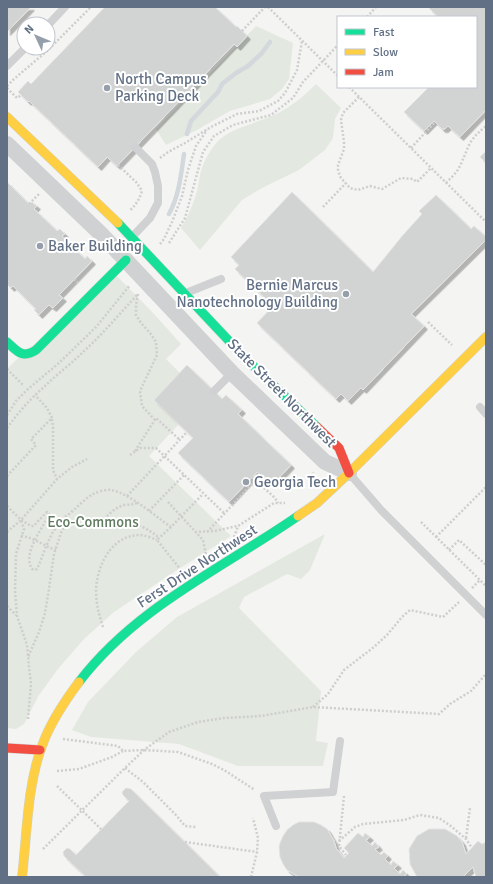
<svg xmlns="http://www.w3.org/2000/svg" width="493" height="884" font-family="Signika,sans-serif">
<defs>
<filter id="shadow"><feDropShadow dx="3.5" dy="3.5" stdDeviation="0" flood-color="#0004"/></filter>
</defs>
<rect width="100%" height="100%" fill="#f4f5f2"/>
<!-- green -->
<path fill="#e3e8e0" d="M256,26L293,43L289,79L282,89L270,99L247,106L230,111L197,130L166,145L156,129Z
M316,84L341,108L335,119L333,138L325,150L299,170L262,188L242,200L200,250L181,228C187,218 192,207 196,195C198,188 199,179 201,171C204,161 210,150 217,142C230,128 257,123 274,115C291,107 303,97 316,84Z
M116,275L155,315L181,344L166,359L180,373L179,424L149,456L231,536L174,572L114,612L84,639L58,669L39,695L24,724L16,729L7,728V369L16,360Z
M325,534L310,570L301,579L287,574L244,597L239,608L321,691L316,741L328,743L323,766H238L179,744L91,737L72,730L88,702L136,652L177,617Z"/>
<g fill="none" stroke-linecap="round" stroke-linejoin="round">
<!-- stream -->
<path stroke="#d2d8dc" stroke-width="4.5" d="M187,134L191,121L218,92L222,84L236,73L248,66L261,54L270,42
M169,214C179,196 181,175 184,154"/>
</g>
<!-- building -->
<path fill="#d2d3d3" stroke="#e4e4e2" filter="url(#shadow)" d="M7,7H31L7,32Z
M105,7H215L236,27L237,26L247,36L237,47L234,44L117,166L107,157L98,167L29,101L28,102L18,92L28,81L31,84Z
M430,7H486V110L460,137L448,126L445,129H442L434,121L424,131L404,112L429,87H476V17H438L429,8Z
M486,151V163L480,157Z
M7,182L29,204L32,202L37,206L34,209L57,231L60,229L65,234L62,236L85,259L87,256L92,261L59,295L63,298L53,308L49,305L39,315L34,310L36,309L13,286L11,288L7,284L8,281L7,280Z
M292,192L373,272L403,235L422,214L419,211L436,195L471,229L474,226L486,237V240L411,314L424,326L363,390L361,388L348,401L341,394L336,399L257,323L273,306L235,269L239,265L231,257Z
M187,365L222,399L226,395L242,410L238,414L291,465L272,485L257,472L229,502L178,453L193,438L154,400Z
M126,788L131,789L220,877H86L64,856L63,852L67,848L70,849L76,855L129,801L123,795L122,792Z
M299,822H314L321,825L327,829L334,841L336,848L344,858L349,853L344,848L358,833L363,837L365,833L370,837L366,840L372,846L375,842L379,847L375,849L381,855L384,852L388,856L385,859L391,865L393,861L398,865L394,868L400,874L403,870L407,874L403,877H299L287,870L283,864L280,857L279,847L280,843L283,836L287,830L293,825Z
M429,829H445L457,836L462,842L466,854L478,841L482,844L486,842V877H476L473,867L463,877H417L410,864L409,849L417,836Z"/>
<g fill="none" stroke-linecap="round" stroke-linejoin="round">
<!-- fast casing -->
<g stroke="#d0d2d3" stroke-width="10">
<path id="fast" d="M118,223L247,360L317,427
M7,342C17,351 22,359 36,350L126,260
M79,682C136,607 223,568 298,516"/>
</g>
<!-- slow casing -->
<g stroke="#d0d2d3" stroke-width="10">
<path id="slow" d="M7,117L118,223
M298,516L317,503L349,473L486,337
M22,877C27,835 27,786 42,746C50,723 64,702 79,682"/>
</g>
<!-- jam casing -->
<g stroke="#d0d2d3" stroke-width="10">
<path id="jam" d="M317,427L339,448L349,473
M7,748L40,750"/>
</g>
<!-- path -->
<path stroke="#cecece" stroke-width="2.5" stroke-dasharray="2 2" stroke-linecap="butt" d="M268,7L338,76
M367,17L376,7
M242,31L265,7
M7,86L14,79L47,51L91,7
M349,87L486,222
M7,88L17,98L21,95
M359,97L343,113L341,120L344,142V149L338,165V171L341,178L350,188L358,190L370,186L382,189L401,178L413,179L417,182L431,168
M411,148L435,122
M160,158L168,152L185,143L211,127L237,114L259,111L278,101L285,93L297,70L302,41
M118,165L137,183L142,191C139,200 136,205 129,211
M446,183C450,179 454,175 457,171C462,163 465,154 469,145C473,137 479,132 486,126
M29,204L39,194
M323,207L346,183
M169,243L185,218L203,152L214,136L233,125L271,115L293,98L303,82L338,45
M160,244L164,239L172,222L182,196L188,170L196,146L207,130
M74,279L79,284
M138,294L136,305V315L141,323L150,333L156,342L157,355L140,391L142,406L155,420
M428,322L452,345
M7,369L24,386
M7,415L16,401L28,389L59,363L97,326L130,285
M52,419L53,427V470L57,479
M7,428C18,413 30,399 44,387C56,375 71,364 83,352C103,334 120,313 138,294
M135,451L156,418L180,440
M130,455L140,448H156L224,513
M7,476L36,445L31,439L52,418L47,408L35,395
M252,477L275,498L278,503
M310,484L312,480L313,472
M127,496L187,432
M168,502L203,540L206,555
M137,503C133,504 129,505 124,505C114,508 107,516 100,523L102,525C109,524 117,521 125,522C138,523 150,530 159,538
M7,506L21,520L31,526H34L38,521L47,512L49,514C43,529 22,552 32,569L35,570L37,569C45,552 49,531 65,518L67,520L66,524L61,533L54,554L49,589L45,613L39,632L28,657
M149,511L184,475
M65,517C75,510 83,500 93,494C98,492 106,489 111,490C129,493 155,516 171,527L203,494
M421,522L486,586
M171,527L157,540L181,570
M7,532L21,520
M195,532L215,531L237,526
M207,532L256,480
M21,536C33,537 44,546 56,550
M234,537L238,526L274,503H285
M436,537L486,487
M449,550L459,540L486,565
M472,588L480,580
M7,606L16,615
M103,627C99,615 96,603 96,590C97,566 111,535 140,535C145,535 152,538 157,540
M313,707L328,694L344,670L374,647L387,635L402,617L410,610L443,617L459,602
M28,719L31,684L29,667L27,645L17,616L15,591L16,554L24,529L21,520L57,479L72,467L87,459
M63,739L118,746L123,751L144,750L178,752L212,764L224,770L255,790
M125,768L143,782L175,814L185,826L196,827
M57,771L79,769L112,757L123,751
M57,786L101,829
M344,796L339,846L346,855
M466,838L470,808
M339,841L355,827L363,824L404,820L420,815L439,818L452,827L466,839L472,848
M185,842L257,852
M43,849L125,768L144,750L169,732L198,722L224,718L261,716L313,707L439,714L450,704L471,691L486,674
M251,877L257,852L258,838L253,818"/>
<!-- lane -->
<path stroke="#d0d1d2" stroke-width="8" d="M48,25L65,7
M7,66L25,48
M132,237L150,218L158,203V186L155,172L152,164L135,147
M186,293L221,279
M214,391L232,373
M480,407L486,414
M349,473L382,511L486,615
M276,826L264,796L333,792L340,741"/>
<!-- street -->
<path stroke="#d0d1d2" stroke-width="16" d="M7,144L101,234L232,373L325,462L349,473"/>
<!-- fast -->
<use href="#fast" stroke="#16e098" stroke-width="9"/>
<!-- slow -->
<use href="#slow" stroke="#ffcf43" stroke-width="9"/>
<!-- jam -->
<use href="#jam" stroke="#f24e42" stroke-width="9"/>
</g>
<!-- markers -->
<g fill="#959fab" stroke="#fff" stroke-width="1.5">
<circle cx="107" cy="88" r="4"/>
<circle cx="40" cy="246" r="4"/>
<circle cx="346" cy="294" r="4"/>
<circle cx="246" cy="482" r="4"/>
</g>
<g text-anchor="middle" stroke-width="4" stroke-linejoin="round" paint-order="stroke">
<!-- poi labels -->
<g font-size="15" fill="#627085" stroke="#fff" text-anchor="start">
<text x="115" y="84">North Campus<tspan x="115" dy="17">Parking Deck</tspan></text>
<text x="48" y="251">Baker Building</text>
<text x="338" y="290" text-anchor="end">Bernie Marcus<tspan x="338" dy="17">Nanotechnology Building</tspan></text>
<text x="254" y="487">Georgia Tech</text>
</g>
<!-- street labels -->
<g font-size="15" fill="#627085" stroke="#fff">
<text transform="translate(282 393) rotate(45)" y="5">State Street Northwest</text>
<text transform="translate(197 566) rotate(-33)" y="5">Ferst Drive Northwest</text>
</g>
<!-- park labels -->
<g font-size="15" fill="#627c61" stroke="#fff">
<text x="93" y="527">Eco-Commons</text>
</g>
</g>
<!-- border -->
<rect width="493" height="884" fill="none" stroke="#627085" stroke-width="16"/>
<!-- legend -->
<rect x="337" y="16" width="140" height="72" fill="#ffffff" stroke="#c0c6ce"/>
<rect x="345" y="29" width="20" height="6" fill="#16e098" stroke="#c0c6ce"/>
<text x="373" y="36" font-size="12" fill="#627085">Fast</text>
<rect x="345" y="49" width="20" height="6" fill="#ffcf43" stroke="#c0c6ce"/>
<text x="373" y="56" font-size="12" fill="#627085">Slow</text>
<rect x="345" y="69" width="20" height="6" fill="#f24e42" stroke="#c0c6ce"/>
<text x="373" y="76" font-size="12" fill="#627085">Jam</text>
<!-- north arrow -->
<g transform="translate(36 36) rotate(314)"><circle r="19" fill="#ffffff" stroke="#c0c6ce"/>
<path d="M0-3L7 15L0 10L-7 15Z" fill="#959fab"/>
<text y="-6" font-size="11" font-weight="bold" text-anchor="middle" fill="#627085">N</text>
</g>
</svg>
